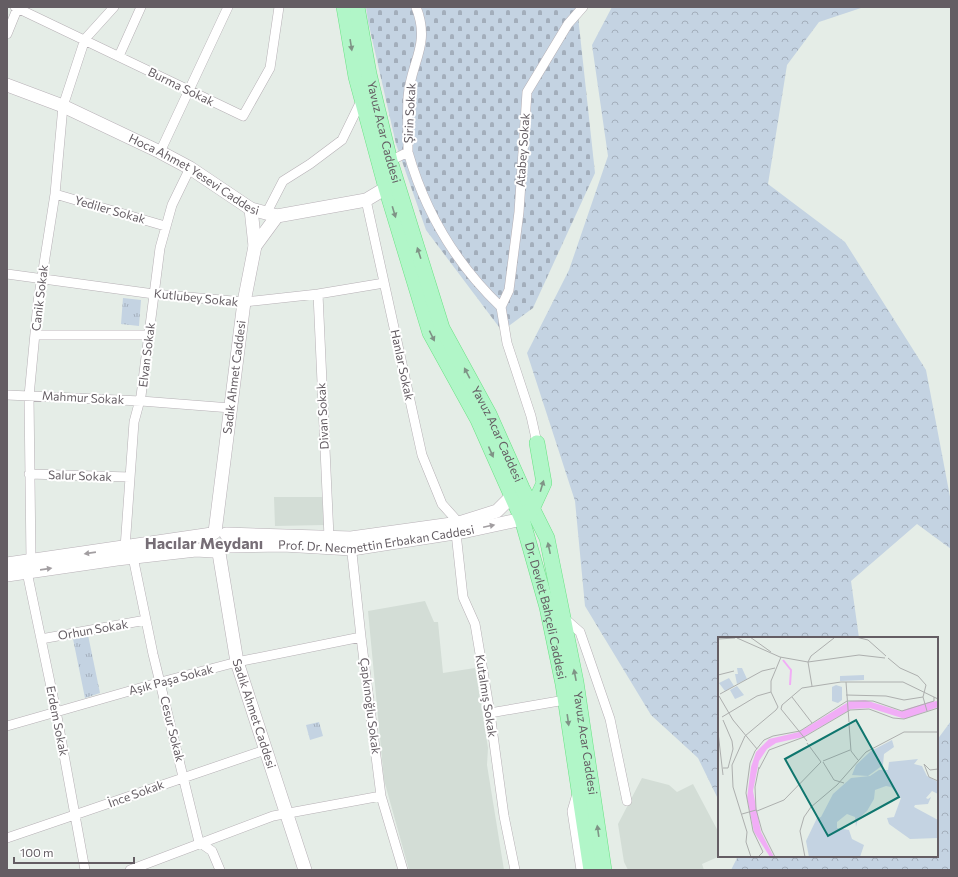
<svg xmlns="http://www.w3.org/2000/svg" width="958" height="877" font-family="Commissioner,sans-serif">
<defs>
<pattern id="forest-crowns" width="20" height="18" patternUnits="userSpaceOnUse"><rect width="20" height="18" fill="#c4d3e2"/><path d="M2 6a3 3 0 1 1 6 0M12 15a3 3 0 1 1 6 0" fill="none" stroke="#a3aebb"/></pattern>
<pattern id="cemetery-stones" width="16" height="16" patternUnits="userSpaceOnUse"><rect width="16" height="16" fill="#c4d3e2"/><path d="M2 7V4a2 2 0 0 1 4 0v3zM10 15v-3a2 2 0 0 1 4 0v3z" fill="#a3aebb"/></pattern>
<pattern id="park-tufts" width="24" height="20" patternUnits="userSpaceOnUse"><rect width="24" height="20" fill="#c4d3e2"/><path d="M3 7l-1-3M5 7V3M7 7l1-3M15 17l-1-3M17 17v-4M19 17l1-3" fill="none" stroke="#a3aebb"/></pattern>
</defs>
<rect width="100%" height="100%" fill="#e5ede7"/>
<!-- education -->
<path fill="#d3ddd6" d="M274,497H322L324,525L275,526Z
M425,601L434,622H438L443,673L475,668L488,748L487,765L504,870H409L384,780L368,611Z
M642,778L669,785L677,792L693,784L719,833L720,856L702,864L704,870H628L624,862L618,824Z"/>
<!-- forest -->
<path fill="url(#forest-crowns)" d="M612,7H864L819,22L787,65L768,184L845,242L926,370L951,502V549L917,524L851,581L859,638H719V801L698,758L651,715L585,606L575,501L527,353L569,270L608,156L592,45Z
M951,721V870H731L738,856H937V740Z"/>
<!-- cemetery -->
<path fill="url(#cemetery-stones)" d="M366,7H577L595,173L533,308L502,331L426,230L396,144L368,21Z"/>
<!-- park -->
<path fill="url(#park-tufts)" d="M123,298L141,300L139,326L121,324Z
M88,635L100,693L85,698L73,639Z
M319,722L323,736L310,740L306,725Z"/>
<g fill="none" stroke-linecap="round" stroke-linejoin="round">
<!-- minor casing -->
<g stroke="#b6b0b5" stroke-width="10">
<path id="minor" d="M15,7L243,116L270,68L279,7
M7,34L18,7
M119,56L141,7
M160,152L228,7
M408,152C425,212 456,264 501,307L509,290L519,212L527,92L568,24L583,7
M390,161L408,152C408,134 407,115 408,97C411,61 431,45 416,7
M55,194L165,226
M366,200L422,455L442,504L459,523L456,533L463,597L475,624L490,713L504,816L515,870
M266,214L283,181L310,164L342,140L362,99
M7,274L154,294L244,302L318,294L384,283
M318,294L329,537
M501,307L507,343L531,416L537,443
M35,335H150
M7,395L141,401L231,408
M29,474L130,477
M351,544L361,637L381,796L403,870
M125,548L134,422L141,396L160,248L172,205L190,168
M133,557L153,654L199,842L212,851L220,870
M31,561L29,396L38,302L55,194L63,106L85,39L114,7
M27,572L56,711L85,870
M564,618L580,632L588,655L610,719L627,801
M41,639L146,620
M490,713L565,700
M7,726L161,682L237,662L361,637
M577,794L572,811L581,870
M7,838L265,750
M130,870L273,816L381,796"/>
</g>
<!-- secondary casing -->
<g stroke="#b8b1b7" stroke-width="14">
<g id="secondary">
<path id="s1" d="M7,85L63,106L160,152L190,168L251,209L277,216L366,200L386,188"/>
<path d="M255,246L277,216"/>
<path id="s2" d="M215,532L244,302L255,246L251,209"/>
<path d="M226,534L351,538L459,523L497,511L511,497"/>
<path id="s3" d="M229,546L283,545L352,549L467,531L522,519"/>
<path id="s4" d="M219,553L237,662L305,870"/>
<path d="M7,564L212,534"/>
<path d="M7,575L117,559L196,550L213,551"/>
</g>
</g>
<!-- primary casing -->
<g stroke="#69e284" stroke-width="16">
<g id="primary">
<path id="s5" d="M344,7L356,77L386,188L430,333L478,420L522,519L547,607L563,684L591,870"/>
<path id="s6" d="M357,7L369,74L390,161L442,328L489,414L522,488L547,538L576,682L604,870"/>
<path d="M527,514L532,509L544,483L537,443"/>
</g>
</g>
<!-- minor -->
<use href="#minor" stroke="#fff" stroke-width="9"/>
<!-- secondary -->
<use href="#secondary" stroke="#fff" stroke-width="13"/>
<!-- primary -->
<use href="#primary" stroke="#b1f6c8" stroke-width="15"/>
</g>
<!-- one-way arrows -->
<defs><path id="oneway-solid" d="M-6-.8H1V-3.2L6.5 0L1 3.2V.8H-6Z"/></defs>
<g fill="#7f9386">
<use href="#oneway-solid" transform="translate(351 45) rotate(81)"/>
<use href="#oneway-solid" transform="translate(394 212) rotate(73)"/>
<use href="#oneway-solid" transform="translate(419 253) rotate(-108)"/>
<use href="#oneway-solid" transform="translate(432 336) rotate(64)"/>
<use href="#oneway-solid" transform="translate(467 373) rotate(-118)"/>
<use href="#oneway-solid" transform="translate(491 452) rotate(66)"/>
<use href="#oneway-solid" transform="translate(542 486) rotate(-73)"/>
<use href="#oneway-solid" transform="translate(549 548) rotate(-102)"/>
<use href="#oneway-solid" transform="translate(575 675) rotate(-101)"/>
<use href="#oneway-solid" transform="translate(568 720) rotate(82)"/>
<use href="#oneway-solid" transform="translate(598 831) rotate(-98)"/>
</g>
<g fill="#a29ea1">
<use href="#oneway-solid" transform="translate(489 526) rotate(-12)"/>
<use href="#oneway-solid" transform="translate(90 553) rotate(172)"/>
<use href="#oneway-solid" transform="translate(46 569) rotate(-8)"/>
</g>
<g text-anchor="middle" stroke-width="4" stroke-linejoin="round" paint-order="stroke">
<!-- street labels -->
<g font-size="12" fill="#645d63" stroke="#fff">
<text transform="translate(181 87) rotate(26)" y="4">Burma Sokak</text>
<text transform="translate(410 113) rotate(-87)" y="4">Şirin Sokak</text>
<text dy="4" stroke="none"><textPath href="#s6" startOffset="128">Yavuz Acar Caddesi</textPath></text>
<text transform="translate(523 150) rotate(-86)" y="4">Atabey Sokak</text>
<text dy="4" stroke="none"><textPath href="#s1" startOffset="208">Hoca Ahmet Yesevi Caddesi</textPath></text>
<text transform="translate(110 210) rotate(16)" y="4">Yediler Sokak</text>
<text transform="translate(40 298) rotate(-83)" y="4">Canik Sokak</text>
<text transform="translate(196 298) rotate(6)" y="4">Kutlubey Sokak</text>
<text transform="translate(147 355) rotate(-83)" y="4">Elvan Sokak</text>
<text transform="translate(402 365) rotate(78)" y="4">Hanlar Sokak</text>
<text dy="4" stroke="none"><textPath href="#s2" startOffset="156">Sadık Ahmet Caddesi</textPath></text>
<text transform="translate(83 398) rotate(3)" y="4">Mahmur Sokak</text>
<text transform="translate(323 416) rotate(-93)" y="4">Divan Sokak</text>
<text dy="4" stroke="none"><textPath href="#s6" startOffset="452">Yavuz Acar Caddesi</textPath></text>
<text transform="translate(80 476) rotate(2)" y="4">Salur Sokak</text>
<text dy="4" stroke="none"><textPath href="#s3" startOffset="148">Prof. Dr. Necmettin Erbakan Caddesi</textPath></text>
<text dy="4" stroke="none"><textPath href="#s5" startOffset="640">Dr. Devlet Bahçeli Caddesi</textPath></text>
<text transform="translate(93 630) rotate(-10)" y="4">Orhun Sokak</text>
<text transform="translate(171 680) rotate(-15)" y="4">Aşık Paşa Sokak</text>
<text transform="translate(486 696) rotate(81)" y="4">Kutalmış Sokak</text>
<text transform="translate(370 706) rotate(83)" y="4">Çapkınoğlu Sokak</text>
<text dy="4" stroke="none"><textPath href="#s4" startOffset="165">Sadık Ahmet Caddesi</textPath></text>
<text transform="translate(57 721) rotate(79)" y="4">Erdem Sokak</text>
<text transform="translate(172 729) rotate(76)" y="4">Cesur Sokak</text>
<text dy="4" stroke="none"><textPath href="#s6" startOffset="776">Yavuz Acar Caddesi</textPath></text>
<text transform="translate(136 794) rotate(-20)" y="4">İnce Sokak</text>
</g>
<!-- district labels -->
<g font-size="16" font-weight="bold" fill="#766e76" stroke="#fff">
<text x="204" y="549">Hacılar Meydanı</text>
</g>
</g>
<!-- overview -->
<g transform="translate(718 637)">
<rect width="220" height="220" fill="#e5ede7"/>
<path d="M19,31H24L29,42L19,47L17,37H20ZM11,41L16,49L7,54L1,46ZM19,49L26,58L17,62L12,53Z" fill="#c4d3e2"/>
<path d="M200,122L196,127L204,129L209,139L220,145V157L214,154L208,161L210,162L213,160L210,167L197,168L196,170L220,183V201L192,202L171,187L169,181L176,180L183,161L173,150L168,149L157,153L156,162L149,174L140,182L138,190L137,180L129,177L119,185V191L131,193L134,202L146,208L142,220H91L88,204L99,181L103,180L115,157L133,141L152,139L161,133H170L171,125Z" fill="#c4d3e2"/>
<path d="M174,103L176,110L166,117L165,128L150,139L134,138L138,128L153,114Z" fill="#c4d3e2"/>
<path d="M146,38V43L122,44V39Z" fill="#c4d3e2"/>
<path d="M118,48L124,50V63L120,66L114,64V50Z" fill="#c4d3e2"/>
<path d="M147,63L182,74L211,65L220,64V70L187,82L152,71L133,72L85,100L58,106L49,112L41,124L35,154L43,195L56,220H52L36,195L29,161L33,130L38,115L51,102L81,95L132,64Z" fill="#f1adf6"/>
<path fill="none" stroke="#f1adf6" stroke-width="2" d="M65,23L73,33L72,48"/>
<path fill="none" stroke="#adafae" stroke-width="1" d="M32,0L53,15M116,0H129M138,0L150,3L168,19M19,1L62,20L90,25L141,18L167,21M0,2L17,1M170,21L182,31L200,39L208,48L205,60L209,74M90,25L93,19L116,1M90,25L94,49M0,38L16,34M128,45L131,85M2,57L44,34L57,31M128,58L168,59L186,63L205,60M1,59L15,83L39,112M74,60L94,86M129,64H155L184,74L216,64V60M64,68L84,51L123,45H185L220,62M64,68L63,72L89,104M58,73L60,70L53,55V44L63,20M4,80L39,59L53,55M131,87L133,114L140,123M0,95L5,138M89,106L103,125M105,124L132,113M105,125L116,143L126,146M41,130L37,150L38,172L44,194L57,220M5,131H10L15,112L14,104L5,83M41,132L51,113L86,100L132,73L151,72L175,81L186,82L220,71M220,132L212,133L206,127L211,140L220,144M39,174L66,163L103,125M24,177L38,173M33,220L28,205L29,195L15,150L14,128L27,99L58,73M40,220L45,215L35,194L28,156L32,126L37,114L46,103L55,99L82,94L129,64M87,220L82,194L86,180L93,170L119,148L148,115L186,95H220"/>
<path fill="#0f766e" fill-opacity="0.15" stroke="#0f766e" stroke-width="2" d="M138,83L181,160L110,199L67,122Z"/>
<rect width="220" height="220" fill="none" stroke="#645d63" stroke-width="2"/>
</g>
<!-- border -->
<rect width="958" height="877" fill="none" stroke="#645d63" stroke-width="16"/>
<!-- scale -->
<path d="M14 857v6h120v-6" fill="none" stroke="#645d63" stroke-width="2"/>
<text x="20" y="857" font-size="12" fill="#645d63" stroke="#ffffff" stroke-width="3" paint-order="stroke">100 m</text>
</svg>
